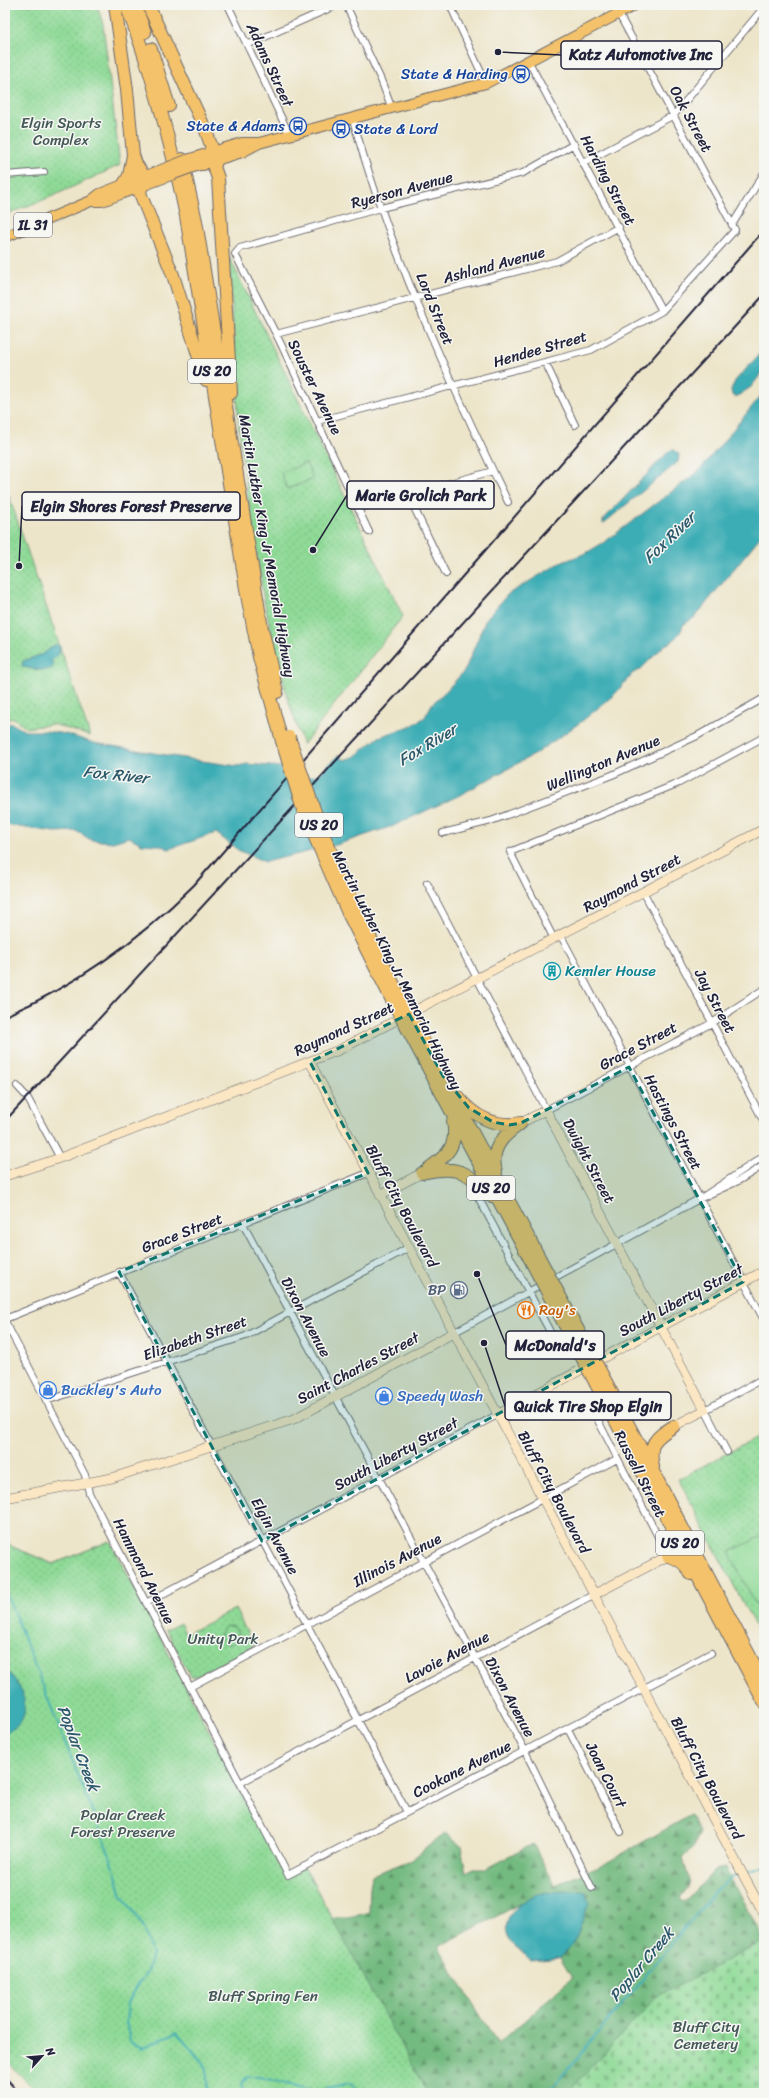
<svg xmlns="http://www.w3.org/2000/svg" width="769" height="2098" font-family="Sriracha,sans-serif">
<defs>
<pattern id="forest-firs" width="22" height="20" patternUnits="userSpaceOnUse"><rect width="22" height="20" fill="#73ba80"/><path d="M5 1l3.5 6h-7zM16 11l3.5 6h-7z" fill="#5e976a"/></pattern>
<pattern id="cemetery-stones" width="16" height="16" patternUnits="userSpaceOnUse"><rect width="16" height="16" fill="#8fda97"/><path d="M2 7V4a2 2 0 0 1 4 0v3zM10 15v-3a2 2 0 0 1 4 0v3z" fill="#7bbb83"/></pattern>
<pattern id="park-dots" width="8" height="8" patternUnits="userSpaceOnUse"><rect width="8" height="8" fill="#8fda97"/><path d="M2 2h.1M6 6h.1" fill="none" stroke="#7bbb83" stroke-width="1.8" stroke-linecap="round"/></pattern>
</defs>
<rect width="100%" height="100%" fill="#f6f6f2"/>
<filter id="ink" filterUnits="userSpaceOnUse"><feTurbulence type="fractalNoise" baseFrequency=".025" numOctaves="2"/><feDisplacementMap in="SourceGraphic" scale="8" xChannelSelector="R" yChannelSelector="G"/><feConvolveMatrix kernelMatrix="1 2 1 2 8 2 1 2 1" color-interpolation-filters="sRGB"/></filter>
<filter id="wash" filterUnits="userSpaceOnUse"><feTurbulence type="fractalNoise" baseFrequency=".012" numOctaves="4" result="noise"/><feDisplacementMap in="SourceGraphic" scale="16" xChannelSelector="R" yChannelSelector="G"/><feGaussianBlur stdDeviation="0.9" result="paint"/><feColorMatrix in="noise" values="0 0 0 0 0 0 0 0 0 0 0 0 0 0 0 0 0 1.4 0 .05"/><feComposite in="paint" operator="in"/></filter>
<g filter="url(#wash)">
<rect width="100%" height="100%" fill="#ede5c9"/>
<!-- forest -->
<path fill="url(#forest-firs)" stroke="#4a6e5e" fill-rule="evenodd" d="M5,1535L8,1545L53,1564L110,1541L284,1876L330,1922L334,1918H348L369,1912L370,1887L372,1875L411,1860L445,1833L461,1846L466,1873L474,1869H486L533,1844L555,1885L599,1867L691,1815L700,1833L692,1849L683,1857L689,1881L687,1888L680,1898L683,1902L686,1901L715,1870L725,1868L764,1940V2046L703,2093H386L45,1756ZM539,1894L575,1941L560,1958L572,1978L498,2044L438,1947Z"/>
<!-- cemetery -->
<path fill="url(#cemetery-stones)" stroke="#587e69" d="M764,1941V2093H568L656,1997Z"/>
<!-- park -->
<path fill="url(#park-dots)" stroke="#587e69" d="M5,5H97L103,24L120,165L53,196L5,215Z
M229,257L403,616L303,745L287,696L264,601L248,498L239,429Z
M5,484L90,736L53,724L26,728L14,718L5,720Z
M764,1434V1643L678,1479Z
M5,1535L8,1545L53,1564L110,1541L284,1876L304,1866L427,2093H38L5,2059Z
M235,1609L254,1646L195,1677H191L166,1630L180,1623L186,1634Z"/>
<!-- pitch -->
<path fill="#8fda97" stroke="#587e69" d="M306,463L313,479L287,489L281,473Z
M764,1535V1601L756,1605L729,1552Z
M220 1635a9 9 0 1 1 18 0a9 9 0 1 1-18 0Z"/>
<!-- water -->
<path fill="#3cadb5" stroke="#2f6878" d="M764,349V370L751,387L736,397L732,395L731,390L735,381Z
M764,392V532L695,617L683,625L681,631L673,641L665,645L640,670L633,673L615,694L581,722L535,754L458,796L393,826L336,845L265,862L238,850L216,833L169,849L159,845L142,844L129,837L113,842L91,840L76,831L55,832L5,825V726L11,723L25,731H46L66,734L94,743L202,761L238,766L247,764L281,767L286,777L291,780L318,775L339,754L343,760L354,757L379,737L413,725L425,717L432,704L447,690L465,670L486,619L508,594L560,563L586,553L606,541L699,471Z
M673,449L679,454L678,462L603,524V520L667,453Z
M56,644L60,647L59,654L51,661L54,666C47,674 32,668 22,667L23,661L43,654Z
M5,1670C26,1685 36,1724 5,1732Z
M585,1891L589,1903L575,1941L560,1958L531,1961C523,1954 513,1947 508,1936C500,1918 523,1898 539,1894C553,1890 571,1892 585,1891Z"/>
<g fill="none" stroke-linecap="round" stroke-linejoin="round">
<!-- stream -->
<path stroke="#3cadb5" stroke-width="2" d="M5,1590L110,1856L122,1895L144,1927L152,1955L147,1972L137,1985L128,2003L126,2022L130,2042L142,2048L177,2032L207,2068V2093
M744,1873L764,1866
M244,2093L242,2085L247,2077H260L314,2091L349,2083L356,2088V2093
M548,2093L718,1888L731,1878L740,1874"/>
</g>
</g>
<g filter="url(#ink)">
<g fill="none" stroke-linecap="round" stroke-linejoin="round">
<!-- street casing -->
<g stroke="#69666d" stroke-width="8">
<path id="street" d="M228,5L290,136
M346,5L381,80L392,109
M450,5L486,83
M247,45L337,5
M529,62L662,311
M353,120C390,252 448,378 508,502
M583,163L674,115L764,7
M5,175L44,172
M732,225L764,173
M276,334L557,261L619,227
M545,362L575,425
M317,421L591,350L662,311L735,230L614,5
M408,495L446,574
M359,508L493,471
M369,532L280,342L235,254L240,248L381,208L523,173L574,144
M443,833L491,821L612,775L697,736L764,698
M427,883L546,1110L712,1023L764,989
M644,893L764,1122
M561,936L764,1320
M554,939L510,852L679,783L764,737
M17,1086L27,1097L60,1158
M477,1195L555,1341
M704,1196L764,1156
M243,1224L525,1751L592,1888
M119,1272L407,1812
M5,1319L368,1173
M5,1321L85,1475L89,1493L288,1875L711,1653
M453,1333L699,1199L738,1181L764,1165
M46,1401L246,1336L408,1248
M590,1405L668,1556
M727,1452L705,1410L764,1378
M146,1603L497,1415
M190,1687L617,1459
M568,1729L621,1832
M240,1783L593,1595"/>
</g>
<!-- secondary casing -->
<g stroke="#69666d" stroke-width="10">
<path id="secondary" d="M310,1062L764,1914
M521,1123L546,1110L705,1410L674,1426
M5,1176L60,1158L339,1050L764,829
M380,1195L422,1173
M497,1415L764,1271
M5,1498L112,1478L294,1419L453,1333
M593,1595L668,1556"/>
</g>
<!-- primary casing -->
<g stroke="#69666d" stroke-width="12">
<path id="primary" d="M187,160L242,143H257
M190,168L242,152L259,143L486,83L635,5
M91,201H102L171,175
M5,237L91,201L100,194L169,167"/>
</g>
<!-- highway casing -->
<g stroke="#69666d" stroke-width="14">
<path id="highway" d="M115,5L127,90L133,155L129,176L124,184
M126,5C153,73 171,144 186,216L247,595L259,657L282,741
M135,5L145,32
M148,5L206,131L212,148L203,164
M151,49L169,106
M133,155L136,164L144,176L140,193L173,275L206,380
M182,159L196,221L262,629L277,692
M217,159L214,167L218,178L231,393
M356,909L402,1001
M348,913L395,1006
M417,1029L540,1259
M409,1032L532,1263
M458,1097C474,1117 496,1128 521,1123
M428,1169C447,1155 458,1147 453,1121
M496,1172C490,1150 501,1137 519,1125
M422,1173C455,1165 468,1170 491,1196
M561,1298L585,1343
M553,1303L577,1348
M605,1380L764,1683
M596,1384L764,1702
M653,1467C648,1443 655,1438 674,1426
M668,1556C678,1558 686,1564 691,1574"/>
</g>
<!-- street -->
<use href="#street" stroke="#fff" stroke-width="6"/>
<!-- secondary -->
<use href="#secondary" stroke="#fbe7c3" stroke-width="9"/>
<!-- primary -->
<use href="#primary" stroke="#f4c26a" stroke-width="10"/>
<!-- highway -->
<use href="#highway" stroke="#f4c26a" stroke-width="12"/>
<!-- rail -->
<path stroke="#22223b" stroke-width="2" d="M5,1016C77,985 139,940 194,885L764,230
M5,1121L764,295
M5,2077L19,2093"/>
<!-- primary-bridge casing -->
<g stroke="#69666d" stroke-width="12" stroke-linecap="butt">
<path id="primary-bridge" d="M169,167L187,160
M171,175L190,168"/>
</g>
<!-- highway-bridge casing -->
<g stroke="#69666d" stroke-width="14" stroke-linecap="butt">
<path id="highway-bridge" d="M289,737L321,829L356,909
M282,741L303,810L348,913
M402,1001L417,1029
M395,1006L409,1032
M540,1259L561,1298
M532,1263L553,1303
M585,1343L605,1380
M577,1348L596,1384"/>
</g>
<!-- primary-bridge -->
<use href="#primary-bridge" stroke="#f4c26a" stroke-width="10"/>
<!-- highway-bridge -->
<use href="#highway-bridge" stroke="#f4c26a" stroke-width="12"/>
</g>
</g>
<!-- marked area -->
<path fill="#0f766e" fill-opacity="0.2" stroke="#0f766e" stroke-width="3" stroke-dasharray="8 5" stroke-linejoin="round" d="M409,1014L443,1076L469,1108L493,1122L509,1125L521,1123L629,1067L743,1282L262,1541L119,1272L368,1173L310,1062Z"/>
<!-- icons -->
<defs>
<g id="bus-ring" transform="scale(0.9)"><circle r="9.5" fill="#f6f6f2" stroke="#1a4fb4" stroke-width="1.5"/><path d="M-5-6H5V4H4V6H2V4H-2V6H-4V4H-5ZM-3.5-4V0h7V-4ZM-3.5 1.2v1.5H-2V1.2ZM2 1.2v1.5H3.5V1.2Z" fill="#1a4fb4"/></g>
<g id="building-ring" transform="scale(0.9)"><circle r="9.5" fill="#f6f6f2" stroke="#0f9aa8" stroke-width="1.5"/><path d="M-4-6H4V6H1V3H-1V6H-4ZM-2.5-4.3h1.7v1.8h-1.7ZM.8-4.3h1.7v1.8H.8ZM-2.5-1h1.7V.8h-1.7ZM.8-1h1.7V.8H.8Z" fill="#0f9aa8"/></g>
<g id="fuel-ring" transform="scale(0.9)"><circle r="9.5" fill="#f6f6f2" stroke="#5c6f8a" stroke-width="1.5"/><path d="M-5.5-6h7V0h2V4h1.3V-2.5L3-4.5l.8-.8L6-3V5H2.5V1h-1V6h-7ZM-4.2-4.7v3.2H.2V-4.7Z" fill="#5c6f8a"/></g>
<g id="restaurant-ring" transform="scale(0.9)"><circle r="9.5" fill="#f6f6f2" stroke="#e8710a" stroke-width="1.5"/><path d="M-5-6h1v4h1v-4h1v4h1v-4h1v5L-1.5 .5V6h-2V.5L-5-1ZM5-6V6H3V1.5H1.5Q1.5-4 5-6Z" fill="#e8710a"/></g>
<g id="shop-ring" transform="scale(0.9)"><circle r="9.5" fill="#f6f6f2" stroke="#3f7fe0" stroke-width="1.5"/><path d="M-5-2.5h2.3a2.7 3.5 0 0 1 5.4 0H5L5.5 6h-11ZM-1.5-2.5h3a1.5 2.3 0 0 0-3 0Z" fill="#3f7fe0"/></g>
</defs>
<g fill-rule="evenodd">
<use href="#bus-ring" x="521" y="74"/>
<use href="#bus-ring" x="298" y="126"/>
<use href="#bus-ring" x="341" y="129"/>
<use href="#building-ring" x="552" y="971"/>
<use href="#fuel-ring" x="459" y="1290"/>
<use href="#restaurant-ring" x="526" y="1310"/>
<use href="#shop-ring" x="48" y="1390"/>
<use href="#shop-ring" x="384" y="1396"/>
</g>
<g text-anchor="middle" stroke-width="3" stroke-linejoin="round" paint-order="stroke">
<!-- shield labels -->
<g fill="#f6f6f2" stroke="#626272" stroke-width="1">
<rect x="14" y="213" width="38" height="24" rx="3"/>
<rect x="188" y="359" width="48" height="24" rx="3"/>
<rect x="295" y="813" width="48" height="24" rx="3"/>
<rect x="467" y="1176" width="48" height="24" rx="3"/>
<rect x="656" y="1531" width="48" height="24" rx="3"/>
</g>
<g font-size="14" font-weight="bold" fill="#22223b">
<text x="33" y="230">IL 31</text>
<text x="212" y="376">US 20</text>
<text x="319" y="830">US 20</text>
<text x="491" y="1193">US 20</text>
<text x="680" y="1548">US 20</text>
</g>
<!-- street labels -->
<g font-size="15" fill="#22223b" stroke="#f6f6f2">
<text transform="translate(270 65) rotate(65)" y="5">Adams Street</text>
<text transform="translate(691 119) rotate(62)" y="5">Oak Street</text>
<text transform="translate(608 180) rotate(62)" y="5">Harding Street</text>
<text transform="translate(402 190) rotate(-15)" y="5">Ryerson Avenue</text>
<text transform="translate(494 265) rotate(-15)" y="5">Ashland Avenue</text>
<text transform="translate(435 309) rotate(68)" y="5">Lord Street</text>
<text transform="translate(540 349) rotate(-16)" y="5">Hendee Street</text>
<text transform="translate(315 387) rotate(64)" y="5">Souster Avenue</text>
<text transform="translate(267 546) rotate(80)" y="5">Martin Luther King Jr Memorial Highway</text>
<text transform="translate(603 763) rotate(-23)" y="5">Wellington Avenue</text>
<text transform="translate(632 883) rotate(-28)" y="5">Raymond Street</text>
<text transform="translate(397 970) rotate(63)" y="5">Martin Luther King Jr Memorial Highway</text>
<text transform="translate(715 1001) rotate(62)" y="5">Jay Street</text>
<text transform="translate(344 1029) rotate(-25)" y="5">Raymond Street</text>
<text transform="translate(638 1046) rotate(-28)" y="5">Grace Street</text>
<text transform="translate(673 1122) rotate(62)" y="5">Hastings Street</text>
<text transform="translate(589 1161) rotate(62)" y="5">Dwight Street</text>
<text transform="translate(402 1206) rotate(62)" y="5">Bluff City Boulevard</text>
<text transform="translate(182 1233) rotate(-21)" y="5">Grace Street</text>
<text transform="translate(681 1300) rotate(-28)" y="5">South Liberty Street</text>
<text transform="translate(306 1317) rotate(62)" y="5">Dixon Avenue</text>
<text transform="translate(195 1338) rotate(-19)" y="5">Elizabeth Street</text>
<text transform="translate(358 1368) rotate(-28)" y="5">Saint Charles Street</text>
<text transform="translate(396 1454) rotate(-28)" y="5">South Liberty Street</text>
<text transform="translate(640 1474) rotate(63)" y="5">Russell Street</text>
<text transform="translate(554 1492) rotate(62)" y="5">Bluff City Boulevard</text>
<text transform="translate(275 1536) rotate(62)" y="5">Elgin Avenue</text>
<text transform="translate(397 1560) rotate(-28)" y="5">Illinois Avenue</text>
<text transform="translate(144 1571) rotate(63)" y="5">Hammond Avenue</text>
<text transform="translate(447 1657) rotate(-28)" y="5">Lavoie Avenue</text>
<text transform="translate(510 1697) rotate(62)" y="5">Dixon Avenue</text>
<text transform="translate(462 1769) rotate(-27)" y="5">Cookane Avenue</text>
<text transform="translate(606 1775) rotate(63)" y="5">Joan Court</text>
<text transform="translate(707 1778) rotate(62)" y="5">Bluff City Boulevard</text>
</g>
<!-- transit labels -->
<g font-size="15" fill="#164399" stroke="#f6f6f2" text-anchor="end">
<text x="508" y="79">State &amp; Harding</text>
<text x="285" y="131">State &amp; Adams</text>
<text x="354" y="134" text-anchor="start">State &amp; Lord</text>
</g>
<!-- park labels -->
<g font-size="15" fill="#435957" stroke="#f6f6f2">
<text x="61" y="128">Elgin Sports<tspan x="61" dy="17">Complex</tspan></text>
<text x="223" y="1644">Unity Park</text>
<text x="123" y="1820">Poplar Creek<tspan x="123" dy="17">Forest Preserve</tspan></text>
<text x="263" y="2001">Bluff Spring Fen</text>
<text x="706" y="2032">Bluff City<tspan x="706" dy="17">Cemetery</tspan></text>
</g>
<!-- culture labels -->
<g font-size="15" fill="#0d838f" stroke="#f6f6f2" text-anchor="start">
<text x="565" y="976">Kemler House</text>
</g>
<!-- service labels -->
<g font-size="15" fill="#4e5e75" stroke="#f6f6f2" text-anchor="end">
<text x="446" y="1295">BP</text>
</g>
<!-- food labels -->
<g font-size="15" fill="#c56008" stroke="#f6f6f2" text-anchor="start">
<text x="539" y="1315">Ray's</text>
</g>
<!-- shop labels -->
<g font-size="15" fill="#366cbe" stroke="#f6f6f2" text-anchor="start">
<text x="61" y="1395">Buckley's Auto</text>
<text x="397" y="1401">Speedy Wash</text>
</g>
<!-- water labels -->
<g font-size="16" font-style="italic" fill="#2c5a6c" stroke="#f6f6f2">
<text transform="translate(669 537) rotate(-44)" y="6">Fox River</text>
<text transform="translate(427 744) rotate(-31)" y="6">Fox River</text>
<text transform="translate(116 774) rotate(6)" y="6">Fox River</text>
<text transform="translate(79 1748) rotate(69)" y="6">Poplar Creek</text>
<text transform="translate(641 1964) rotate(-50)" y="6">Poplar Creek</text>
</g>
</g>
<!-- callouts -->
<path fill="none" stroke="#22223b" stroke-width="1.5" d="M498 52L561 55M313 550L347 495M19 566L22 506M477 1274L506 1345M484 1343L505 1406"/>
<g fill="#22223b" stroke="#f6f6f2" stroke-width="1.5">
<circle cx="498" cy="52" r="4"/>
<circle cx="313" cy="550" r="4"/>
<circle cx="19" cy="566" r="4"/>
<circle cx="477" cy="1274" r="4"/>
<circle cx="484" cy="1343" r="4"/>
</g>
<g fill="#f6f6f2" stroke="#22223b" stroke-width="1.5">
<rect x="561" y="41" width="161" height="28" rx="4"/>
<rect x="347" y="481" width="147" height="28" rx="4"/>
<rect x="22" y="492" width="218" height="28" rx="4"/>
<rect x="506" y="1331" width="98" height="28" rx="4"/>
<rect x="505" y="1392" width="166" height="28" rx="4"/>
</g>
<g font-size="16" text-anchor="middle" font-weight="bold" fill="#22223b">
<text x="641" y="60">Katz Automotive Inc</text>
<text x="421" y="501">Marie Grolich Park</text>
<text x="131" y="512">Elgin Shores Forest Preserve</text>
<text x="555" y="1351">McDonald's</text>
<text x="588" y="1412">Quick Tire Shop Elgin</text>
</g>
<!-- margin -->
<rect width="769" height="2098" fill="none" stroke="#f6f6f2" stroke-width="20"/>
<!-- north arrow -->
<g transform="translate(42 2056) rotate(63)" stroke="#f6f6f2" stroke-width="3" paint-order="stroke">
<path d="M0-3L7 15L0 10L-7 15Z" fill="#22223b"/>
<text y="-6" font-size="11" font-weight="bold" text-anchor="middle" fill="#22223b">N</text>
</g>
</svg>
